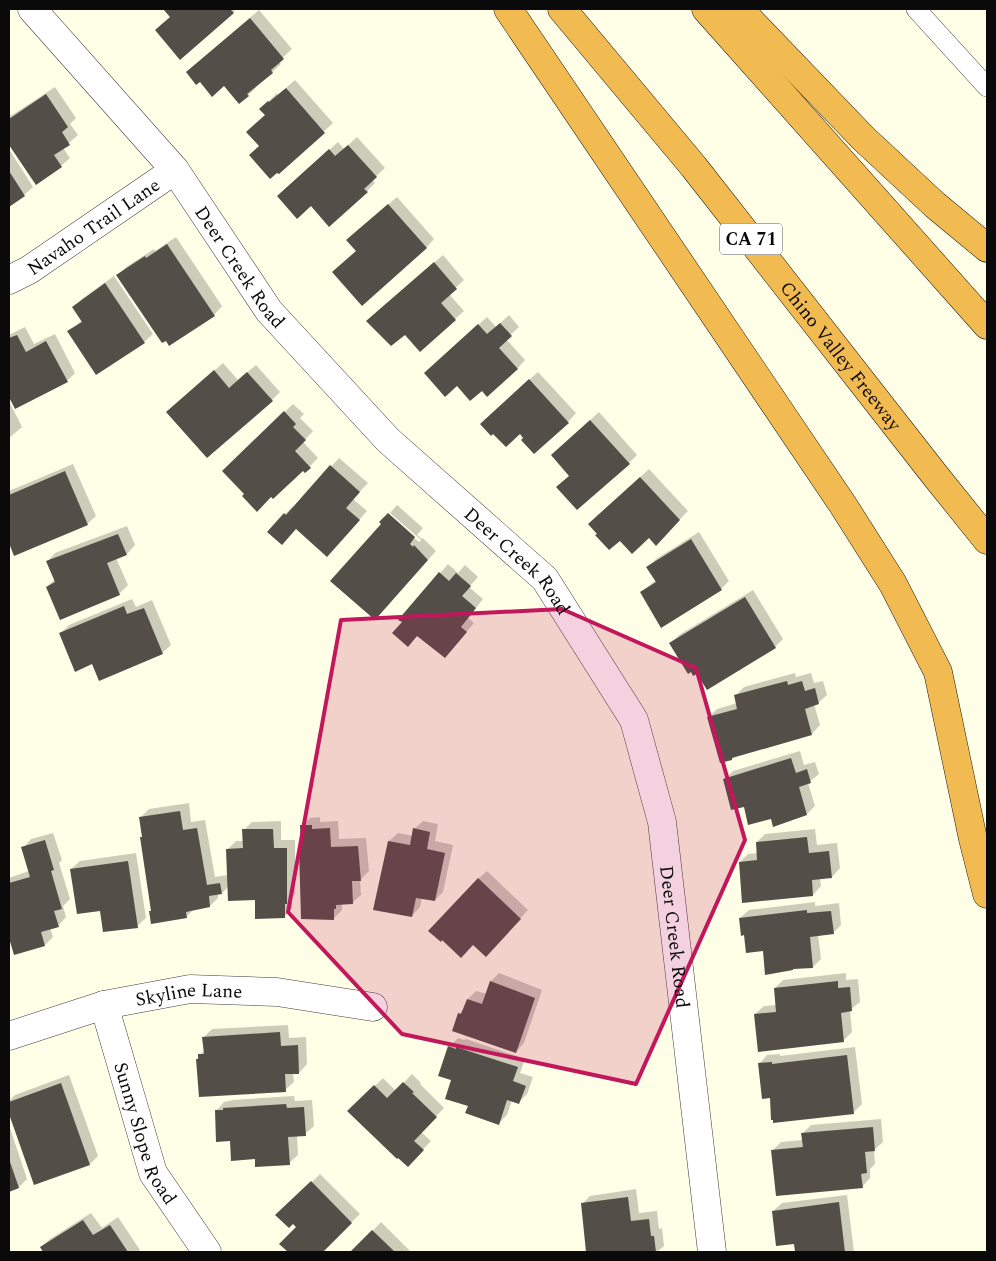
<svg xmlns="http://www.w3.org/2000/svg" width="996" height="1261" font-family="Spectral,serif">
<rect width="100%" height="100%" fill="#ffffe8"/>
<!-- shadow -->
<path fill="#0003" d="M165,9H237L233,12L172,16Z
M259,10L292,49L279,61L281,64L248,95L239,102L224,84L200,81L187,72Z
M295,80L333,123L279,172L260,145L266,115L261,109L277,93L278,95Z
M55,87L76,118L70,124L78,135L63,148L70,158L61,166L36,183L9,142V117Z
M357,137L385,168L372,180L375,183L367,191L311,205L287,188L338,142L344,149Z
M9,149L33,187L24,195L9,205Z
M397,197L434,239L426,248L357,250L356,232Z
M176,237L222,306L214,315L118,275L126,267L154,249L155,251Z
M443,255L464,280L449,294L464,311L420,350L405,333L376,313Z
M114,276L153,334L144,342L69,332L82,320L74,307L82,299Z
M509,315L519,327L506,339L525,360L517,369L482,389L457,384L434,365L487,317L496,327Z
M25,327L34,344L55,334L75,373L67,381L16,408L9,394V335Z
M223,363L238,380L256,365L280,392L272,400L176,404Z
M538,372L576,413L568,422L521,432L490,415Z
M9,401L22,427L9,438Z
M293,404L304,414L300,418L313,431L303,442L318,458L305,471L303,469L271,496L246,494L224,471Z
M599,412L637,455L629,463L570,475L561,447Z
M339,458L368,483L353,499L367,511L335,547L296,528L285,514L293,506L294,507Z
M73,464L96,516L87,524L15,555L9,540V491Z
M649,469L688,511L656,544L649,536L620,539L598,534V516Z
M397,505L423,528L417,535L422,539L423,538L436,551L383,610V524L381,522L389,513V515L419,542L421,540L390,513Z
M127,526L135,545L127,554L116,558L128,585L119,594L61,618L47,587L55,579L47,562L55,553Z
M699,532L729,581L721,589L642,592L656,580L648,567L656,559Z
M448,564L458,573L465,565L478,577L469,587L483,599L468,618L474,623L453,648L418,635L408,645L403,622L400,620Z
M753,590L783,639L775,647L698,672L671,643L679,635Z
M132,599L136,607L152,600L171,645L162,653L61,633L69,625Z
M795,673L796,677L811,673L814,683L823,681L827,695L818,703L814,704L820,725L812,734L735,756L732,759L709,717L717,709L737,703L735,696L744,687Z
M800,751L804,765L815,762L819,774L808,783L815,806L807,814L772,818L745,805L724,780L733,771Z
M189,803L191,822L205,820L215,877L228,875V849L236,841H244V830L252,822L281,821V840H295V894L292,897V908L284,917L256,899L229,886L222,893L218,894V898L210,906L194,909L186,917L151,911L152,910L141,838L143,835L140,818L149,809Z
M320,817V822L338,821L339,839L366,838L369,871L360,880L361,895L352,903L342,904V910L333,919L300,849L302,847L301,826L310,818Z
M423,821L438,824L435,841L453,845L443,892L435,900L422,898L420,907L412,916L375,909L389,841L398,833L413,836L414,829Z
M815,829L817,845L837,843L840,868L832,877L820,878L821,886L813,895L740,862L748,854L758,853L757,842L765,834Z
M53,833L62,860L59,863L70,899L63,906L66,917L58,926L50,928L53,937L45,945L15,954L9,933V878L29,871L23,848L31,839Z
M136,853L146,918L137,926L71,869L80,861Z
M487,871L528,910L494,947L478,879Z
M815,902V906L839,903L841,925L833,933L818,935L821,959L813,967L764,950L745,934L740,918L749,910Z
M499,973L542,990L524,1043L516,1052L459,1014L465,1008L468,999L476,991L487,994L491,981Z
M846,973V980L858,979L860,1002L850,1010L852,1032L844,1040L755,1014L764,1006L777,1005L775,988L783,980Z
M288,1025L289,1038L306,1037L307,1064L299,1073H293L294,1082L285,1090L199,1055L205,1050L204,1037L212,1029Z
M458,1038L464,1040L466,1039L525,1059L520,1073L533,1077L527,1094L519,1102L512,1100L507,1115L499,1123L469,1106L452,1080L440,1076L450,1046Z
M855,1047L862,1104L853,1113L771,1097L759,1064L767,1055L780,1054V1056Z
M412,1074L421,1083L420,1084L444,1108L421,1132L431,1141L408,1165L349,1111L383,1078L396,1091Z
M69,1075L98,1156L90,1164L35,1184L9,1111V1101L15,1095Z
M294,1096L295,1101L312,1100L314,1126L305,1134L297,1135L298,1155L289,1163L256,1158L231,1140L216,1111L224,1102L233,1100Z
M881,1119L883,1142L874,1150L875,1164L870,1169V1178L862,1187L772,1151L781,1142L803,1140L802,1134L811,1125Z
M9,1125L27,1179L19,1187L9,1191Z
M320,1174L360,1214L321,1252H289L281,1244L298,1227L295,1199Z
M636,1189L639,1213L657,1211L659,1229L662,1228L664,1246L657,1252H587L582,1204L590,1196Z
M847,1195L854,1252H797L795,1243L773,1211L782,1203Z
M91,1213L102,1228L118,1217L140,1250L138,1252H45L41,1247L50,1239Z
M381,1222L411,1252H352Z"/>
<!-- building -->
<path fill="#534e47" d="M163,9H230L234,13L180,60L155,30L170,17Z
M250,18L284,59L271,70L273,73L247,94L249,96L239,104L224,86L212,97L200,82L196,85L186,72Z
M286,88L325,133L279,174L277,173L270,179L249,155L259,146L246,132L265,115L259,109L268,101L269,102Z
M46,94L68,127L62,132L70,145L54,155L62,167L36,185L9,145V119Z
M348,145L377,177L364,189L368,192L329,227L311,206L297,219L277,196L329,149L335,156Z
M9,171L25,196L9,207Z
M388,204L427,248L362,306L332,272L356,251L346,240Z
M167,244L215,316L169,346L166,341L162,343L116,275L145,256L146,258Z
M434,262L457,289L441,303L456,320L420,352L405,335L391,346L366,321Z
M105,283L145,343L96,375L67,331L82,322L72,307Z
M500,323L512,336L499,348L518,369L487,397L482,391L470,401L457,386L445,397L424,373L478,324L487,334Z
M17,335L26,352L46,341L68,382L15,409L9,397V338Z
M214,370L229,388L247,372L273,401L207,458L166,412Z
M529,379L569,423L534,454L521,440L523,438L520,434L506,447L493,434L491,436L480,424Z
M284,411L296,424L293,427L306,440L295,451L311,468L305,473L303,471L273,499L271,497L257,512L242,496L244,494L222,471Z
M590,420L630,464L577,510L556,487L569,476L551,455Z
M330,465L360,492L346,508L360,520L327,557L296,529L282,545L267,532L284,513L286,515Z
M65,471L88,525L14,556L9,543V495Z
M640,477L680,520L656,546L649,538L632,554L620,541L609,550L595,535L597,534L588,524Z
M388,513L415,537L410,544L413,547L414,545L428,560L375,620L330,581L381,524L379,522Z
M118,534L127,555L107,563L120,595L60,620L46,587L55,582L46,561Z
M691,539L722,590L661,628L640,592L656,582L646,567Z
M439,572L449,581L456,573L471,586L462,596L476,608L461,627L467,632L445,658L417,636L408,647L392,633L402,622L398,620Z
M745,597L776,648L707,690L697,674L693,676L691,672L688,674L669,643Z
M124,606L127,614L144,608L163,654L99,681L92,664L75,672L59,633Z
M787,681L788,685L802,681L805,691L815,688L819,704L805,709L812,735L732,758V760L720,763L707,717L737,709L734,695Z
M791,758L796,773L807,769L811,783L799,787L807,815L773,827L771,819L748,825L744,807L731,810L723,779Z
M180,811L183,830L197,828L207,885L220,883L222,894L209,896L210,907L186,912L187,918L151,924L149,911H151L140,837H142L139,817Z
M300,825H312V829L330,828L331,847L358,846L361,881H352L353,904L336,905V909H334V920L301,919L299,848H301Z
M413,828L430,832L427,849L445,853L435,901L416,898L412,917L373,910L388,841L410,845Z
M242,829H273L274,848H287V904H285V918L255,919V900L228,901L226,849L243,848Z
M807,837L809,853L829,851L832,878L812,880L813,896L742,903L739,862L757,860L756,842Z
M45,840L54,870L51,871L62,909L54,911L59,927L41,932L45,946L14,955L9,938V883L30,877L21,847Z
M128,861L138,928L103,932L100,911L77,914L70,869Z
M478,878L521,919L486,957L473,945L461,958L442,940L441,942L428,931Z
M807,910V913L831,911L834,934L810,937L813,968L793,969V970L765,975L763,951L746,953L744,935L741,936L739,918Z
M490,981L535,998L516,1053L452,1031L458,1013L461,1014L467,999L482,1004Z
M838,981V988L850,987L852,1011L841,1013L844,1042L758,1052L754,1014L776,1012L774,988Z
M280,1032L281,1046L298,1045L299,1074H285L286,1092L199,1097L196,1059H198V1054H204L202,1037Z
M448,1046L456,1049V1047L518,1067L513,1081L526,1086L519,1104L507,1100L499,1125L465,1113L468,1106L445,1099L451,1080L438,1076Z
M847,1055L854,1114L773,1123V1120H771L770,1098L762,1099L758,1063L772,1062V1064Z
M403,1082L414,1092L412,1093L437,1117L414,1141L424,1150L408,1167L398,1158L397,1159L347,1111L374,1085L387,1098Z
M61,1083L90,1165L34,1185L9,1114V1102Z
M286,1104L287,1108L304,1107L306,1136L288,1137L290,1165L255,1167V1159L231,1161L230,1141L216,1142L215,1110H223V1108Z
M873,1127L875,1151L865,1152L867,1173L861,1174L863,1188L776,1196L771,1150L803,1147L801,1133Z
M9,1159L19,1188L9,1192Z
M311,1181L352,1223L323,1252H288L279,1244L296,1227L293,1224L289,1228L275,1215Z
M628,1197L631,1221L649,1219L651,1236H654L656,1252H586L581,1203Z
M839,1202L845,1252H795L794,1244L776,1246L772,1211Z
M83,1220L93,1235L110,1225L128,1252H43L40,1247Z
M372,1230L395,1252H350Z"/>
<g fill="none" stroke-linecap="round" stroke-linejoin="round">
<!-- lane casing -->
<g stroke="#3d3d3d" stroke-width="20">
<path id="lane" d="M916,9L987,87"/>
</g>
<!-- street casing -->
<g stroke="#3d3d3d" stroke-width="29">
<g id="street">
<path id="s1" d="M32,9L175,170L269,311L388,440L545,579L634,720L662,822L712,1252"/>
<path id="s2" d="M9,280L29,270L175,170"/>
<path id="s3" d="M104,1005L153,1173L207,1252"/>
<path id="s4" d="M9,1036L104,1005L190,989L277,992L373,1007"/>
</g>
</g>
<!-- highway casing -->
<g stroke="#1b1b1b" stroke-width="29">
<g id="highway">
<path d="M508,9L843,505L893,584L938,672L973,839L987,894"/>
<path id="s5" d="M562,9L694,167L934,474L987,540"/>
<path d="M706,9L987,325"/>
<path d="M739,9L863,138L935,205L987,248"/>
</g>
</g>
<!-- lane -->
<use href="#lane" stroke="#fff" stroke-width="19"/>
<!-- street -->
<use href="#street" stroke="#fff" stroke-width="28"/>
<!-- highway -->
<use href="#highway" stroke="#f2bb52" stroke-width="28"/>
</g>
<!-- marked area -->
<path fill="#c2185b" fill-opacity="0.2" stroke="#c2185b" stroke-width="4" stroke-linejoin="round" d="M562,609L696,668L745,840L636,1084L402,1034L288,912L341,620Z"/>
<g text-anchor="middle" stroke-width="5" stroke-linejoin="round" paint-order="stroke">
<!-- shield labels -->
<rect fill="#fff" stroke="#545454" stroke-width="1" x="720" y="223.5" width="62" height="31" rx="4"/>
<g font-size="18" font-weight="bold" fill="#0a0a0a">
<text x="751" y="245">CA 71</text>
</g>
<!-- street labels -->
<g font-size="19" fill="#0a0a0a" stroke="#fff">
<text dy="7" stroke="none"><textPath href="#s2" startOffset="100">Navaho Trail Lane</textPath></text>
<text dy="7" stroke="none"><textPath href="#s1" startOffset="332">Deer Creek Road</textPath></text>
<text dy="7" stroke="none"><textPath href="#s5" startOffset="445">Chino Valley Freeway</textPath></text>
<text dy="7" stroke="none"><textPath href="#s1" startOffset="738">Deer Creek Road</textPath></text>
<text dy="7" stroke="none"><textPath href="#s1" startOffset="1158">Deer Creek Road</textPath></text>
<text dy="7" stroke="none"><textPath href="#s4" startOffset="186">Skyline Lane</textPath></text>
<text dy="7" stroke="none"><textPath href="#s3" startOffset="135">Sunny Slope Road</textPath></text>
</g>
</g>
<!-- border -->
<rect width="996" height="1261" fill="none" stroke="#0a0a0a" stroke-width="20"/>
</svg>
